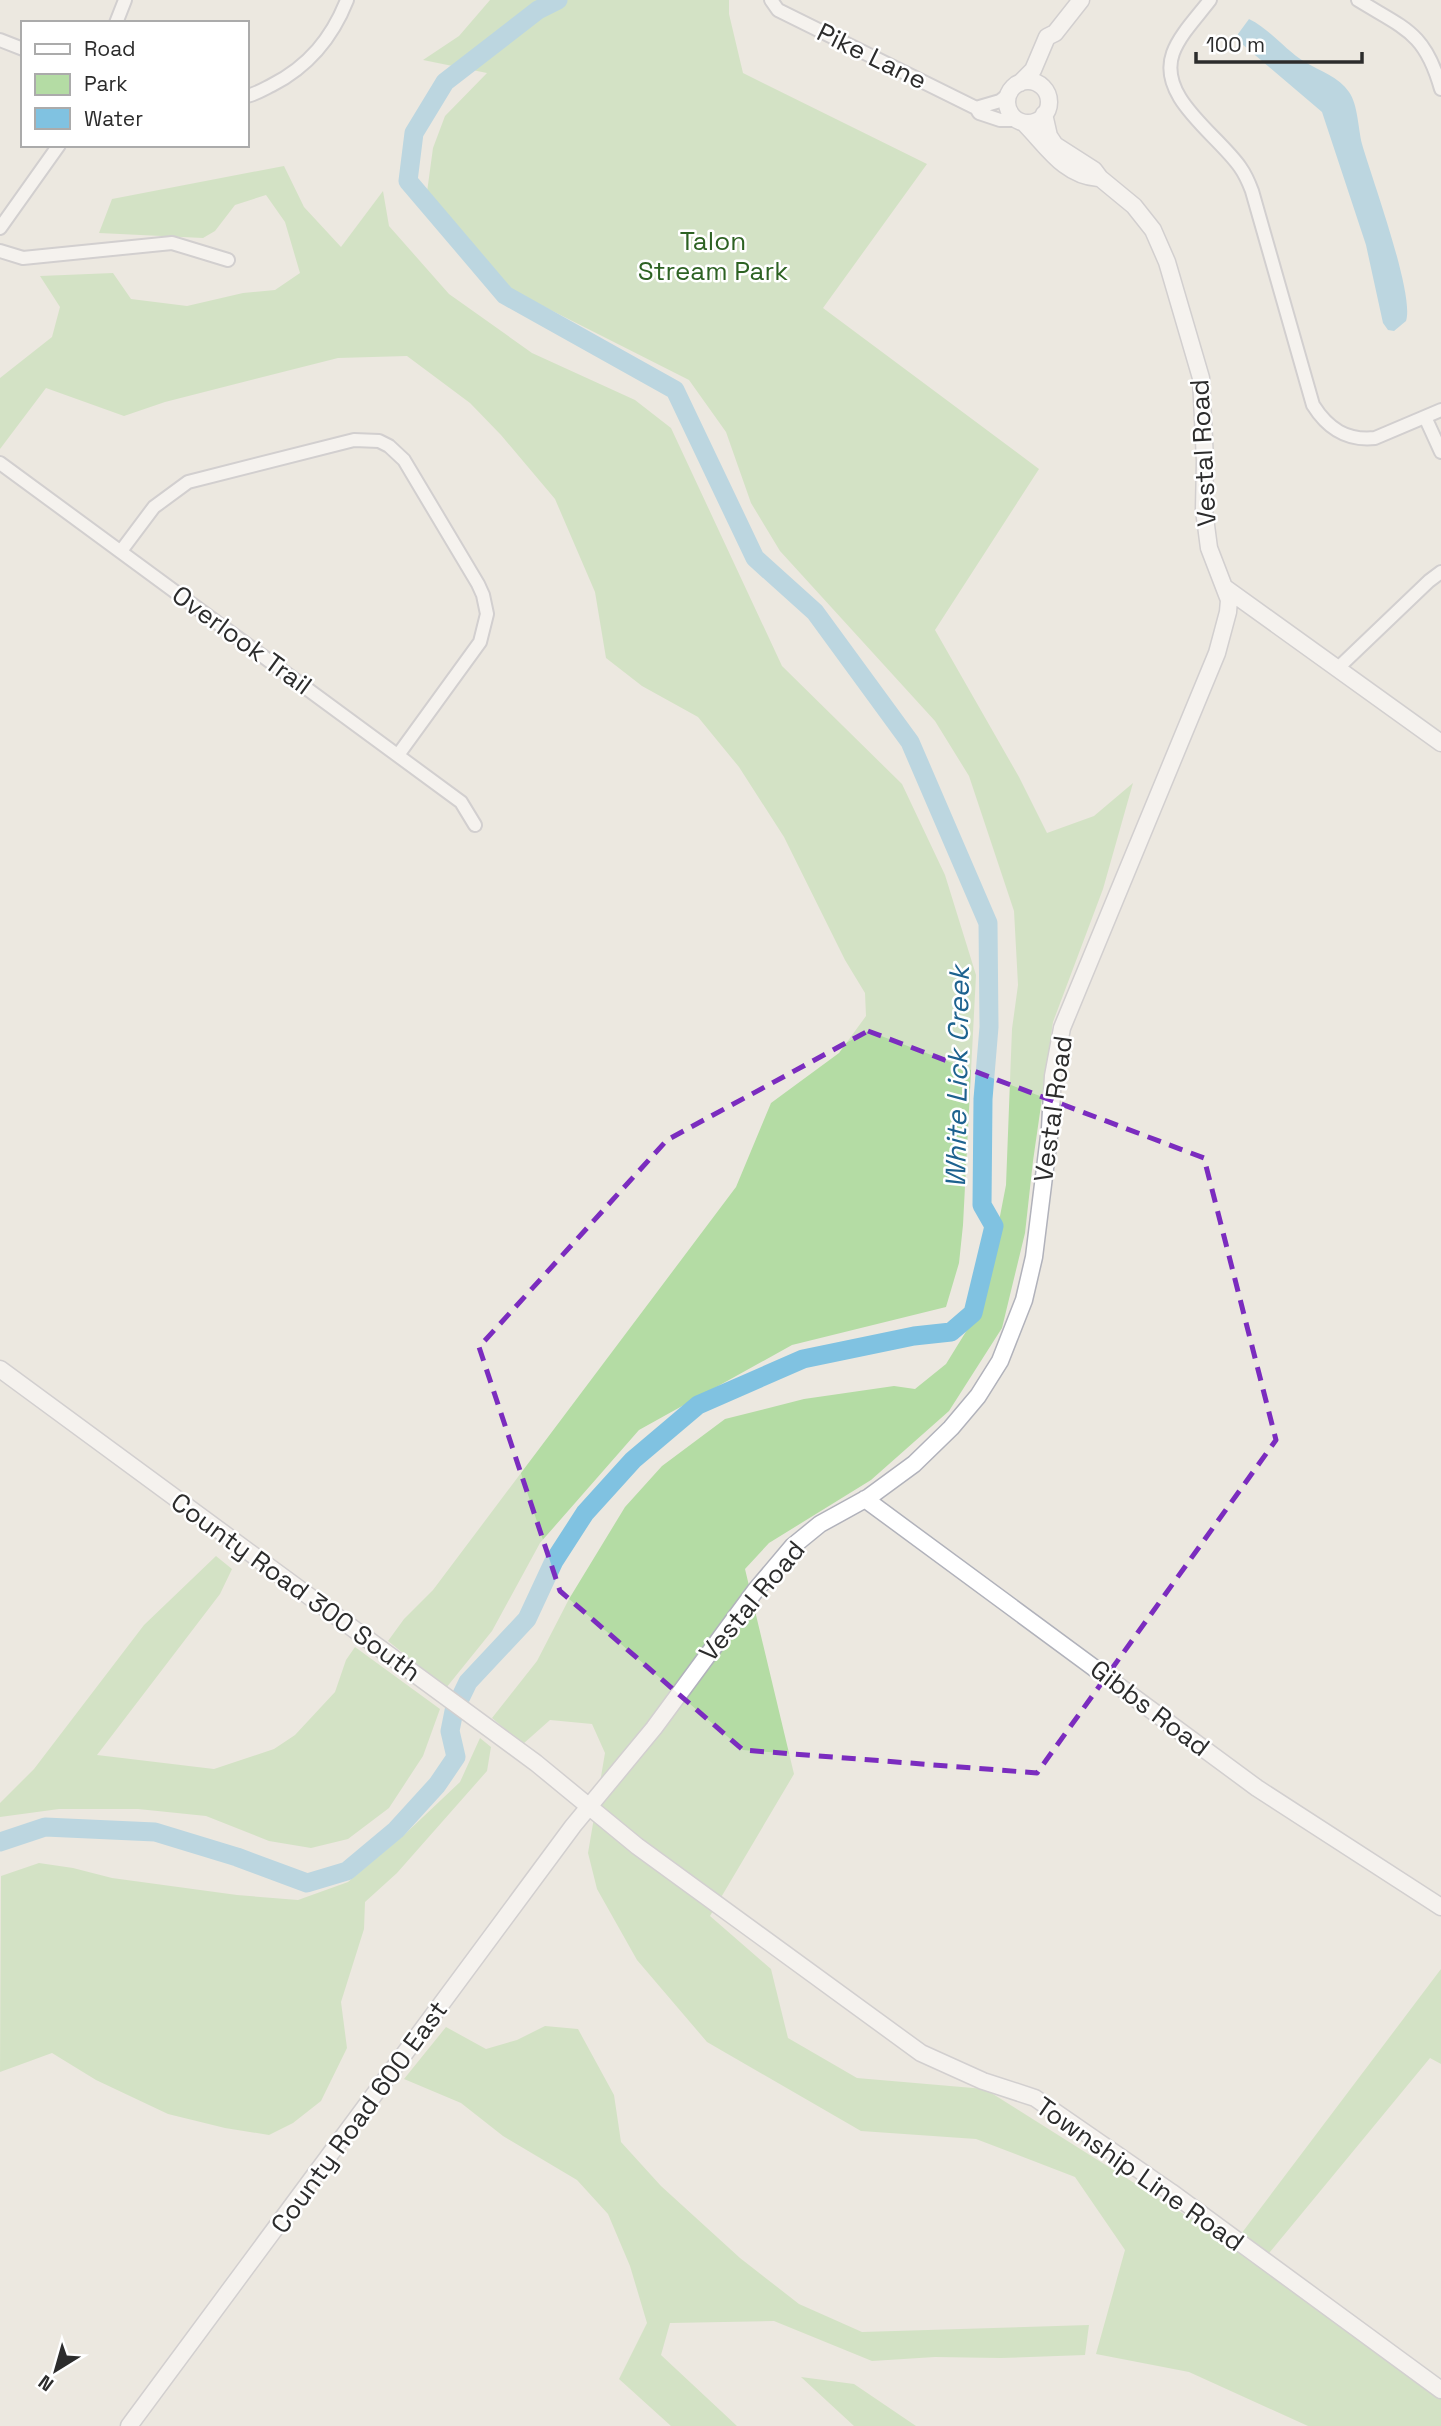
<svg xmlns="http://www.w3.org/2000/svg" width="1441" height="2426" font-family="'Space Grotesk',sans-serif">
<rect width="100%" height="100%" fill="#ece8e0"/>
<!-- green -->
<path fill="#b4dca4" d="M490,0H729V14L743,73L927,164L823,308L1039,469L935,630L1019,777L1047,833L1094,816L1133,783L1103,889L1053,1022L1033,1161L1025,1233L1002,1328L949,1411L871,1480L769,1543L745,1569L794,1774L710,1916L771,1969L788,2038L857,2078L985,2089L1204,2227L1223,2228L1238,2238L1441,1969V2064L1430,2058L1265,2258L1441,2390V2426H1308L1189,2372L1096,2354L1125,2250L1075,2177L976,2139L861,2131L707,2042L637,1960L597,1889L588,1853L605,1753L592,1724L550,1720L523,1744L492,1718L537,1661L569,1599L625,1507L662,1466L725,1419L804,1399L894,1386L915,1389L946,1364L983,1304L1006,1185L1012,1029L1018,985L1014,911L969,776L935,721L780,551L751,503L726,432L689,380L511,290L427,192L433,148L445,116L487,73L423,60L459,36Z
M284,166L304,207L341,247L383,191L389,226L449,294L532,353L635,400L671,428L782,666L902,784L945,875L976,975L963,1225L959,1263L946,1307L792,1345L639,1430L540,1543L492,1631L446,1688L388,1641L404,1619L433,1590L736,1187L771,1103L839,1053L866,1016L865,993L845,960L784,837L739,767L698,717L642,686L606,658L595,592L555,499L501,435L470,403L407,356L338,358L165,402L124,416L46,388L0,449V378L52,337L60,307L40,276L113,273L131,299L187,306L243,293L275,290L300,273L285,222L266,195L235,205L215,231L203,238L99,233L112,199Z
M216,1556L232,1569L220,1594L97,1755L214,1769L274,1749L295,1735L335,1692L346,1660L355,1647L440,1709L423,1756L389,1808L348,1839L311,1848L269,1841L206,1816L138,1809H59L0,1817V1803L34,1769L144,1625Z
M480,1738L491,1747L487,1771L397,1873L365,1902L364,1929L341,2002L347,2048L321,2101L293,2123L269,2135L225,2128L168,2114L96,2080L52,2053L0,2072L1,1876L39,1863L73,1868L112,1878L237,1895L298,1900L348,1882L405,1834L460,1782Z
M545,2026L578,2029L614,2095L621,2142L661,2186L740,2258L799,2304L862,2332L1089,2325L1085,2355L1001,2358L935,2357L872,2361L774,2321L670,2323L661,2355L737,2426H671L619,2379L647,2323L630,2266L608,2214L577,2180L503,2136L461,2103L404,2079L446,2027L486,2049L517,2040Z
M801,2377L854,2384L916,2426H854Z"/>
<!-- water -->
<path fill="#80c2e1" d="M1249,19C1270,29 1285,50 1305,62C1320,71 1339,77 1349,92C1358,105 1358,128 1362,144C1371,176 1415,295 1406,321L1394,331L1388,330L1383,323L1366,245L1322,112L1242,44L1238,39V34Z"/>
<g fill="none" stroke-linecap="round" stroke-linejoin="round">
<!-- river -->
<path stroke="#80c2e1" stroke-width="19" d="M0,1842L45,1827L155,1832L237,1857L307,1883L347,1871L396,1830L437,1785L456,1757L450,1731L454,1711L468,1682L527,1619L554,1561L585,1513L633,1460L698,1405L803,1359L914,1336L951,1332L973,1313L994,1226L982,1205L983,1099L989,1027L988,923L910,742L815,612L755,558L675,390L505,295L408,181L414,133L445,82L538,10L558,0"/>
<!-- minor casing -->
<g stroke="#b1b2bb" stroke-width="16">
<path id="minor" d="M771,0L778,10L976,108L979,113L1000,120H1018
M1210,0C1198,16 1180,34 1173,53C1157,97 1217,134 1240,167C1245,174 1249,183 1252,191L1313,405C1328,429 1347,441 1375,438L1441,410
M1358,0C1405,29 1425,32 1441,89
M116,23L125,0
M0,40L23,49
M247,96C256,94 264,89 272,85C309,66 332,38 347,0
M976,108L1000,101L1010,93
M0,228L59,145
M0,251L23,258L172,243L228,260
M1425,417L1441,452
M0,463L461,802L475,825
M121,551L154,507L188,482L354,440L379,441L389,446L404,460L478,584L483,595L487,614L480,642L398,755
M1338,668L1429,581L1441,572"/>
</g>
<!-- tertiary casing -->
<g stroke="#b1b2bb" stroke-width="19">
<path id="tertiary" d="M1007 102a21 21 0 1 1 42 0a21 21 0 1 1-42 0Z
M1020,83L1033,70L1047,37L1055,33L1081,0
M1024,123C1046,145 1064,176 1098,178
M1224,587L1441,743
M0,1369L536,1763L637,1846L921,2053L983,2081L1035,2098L1171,2192L1441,2390
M865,1499L1257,1788L1441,1907
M129,2426L573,1826L654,1728L755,1591L793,1546L820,1524L869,1497L914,1464L951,1428L978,1396L1000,1361L1024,1300L1034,1257L1050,1128L1053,1076L1062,1028L1217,653L1228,612L1229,600L1209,548L1204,510L1205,461L1201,378L1167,262L1153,230L1134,206L1100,178L1094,170L1055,145L1049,136L1044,114"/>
</g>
<!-- minor -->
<use href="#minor" stroke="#fff" stroke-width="12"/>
<!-- tertiary -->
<use href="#tertiary" stroke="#fff" stroke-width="16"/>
</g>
<!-- marked area -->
<path d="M0 0H1441V2426H0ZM868,1031L1204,1158L1276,1440L1037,1773L743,1750L560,1591L479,1347L667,1140Z" fill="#ece8e0" fill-opacity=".55" fill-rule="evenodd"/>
<path fill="none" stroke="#7b2cbf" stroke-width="5" stroke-dasharray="14 9" stroke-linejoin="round" d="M868,1031L1204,1158L1276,1440L1037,1773L743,1750L560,1591L479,1347L667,1140Z"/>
<g text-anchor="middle" stroke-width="5" stroke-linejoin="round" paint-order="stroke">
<!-- street labels -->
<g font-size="26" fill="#2c2c2c" stroke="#fff">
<text transform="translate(872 56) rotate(26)" y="9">Pike Lane</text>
<text transform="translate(1203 453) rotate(-93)" y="9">Vestal Road</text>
<text transform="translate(242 640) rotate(36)" y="9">Overlook Trail</text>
<text transform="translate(1053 1109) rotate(-82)" y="9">Vestal Road</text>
<text transform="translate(296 1587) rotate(36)" y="9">County Road 300 South</text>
<text transform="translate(752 1601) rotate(-50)" y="9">Vestal Road</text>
<text transform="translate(1150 1708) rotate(37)" y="9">Gibbs Road</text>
<text transform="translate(359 2117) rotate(-54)" y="9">County Road 600 East</text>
<text transform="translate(1140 2174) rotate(35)" y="9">Township Line Road</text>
</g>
<!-- park labels -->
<g font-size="26" fill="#2d6223" stroke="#fff">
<text x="713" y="250">Talon<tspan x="713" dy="30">Stream Park</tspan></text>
</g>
<!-- water labels -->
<g font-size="28" font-style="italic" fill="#1d628f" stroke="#fff">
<text transform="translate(957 1077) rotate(-89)" y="10">White Lick Creek</text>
</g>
</g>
<!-- legend -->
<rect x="21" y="21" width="228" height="126" fill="#ffffff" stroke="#ababab" stroke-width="2"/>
<rect x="35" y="44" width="35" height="10" fill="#ffffff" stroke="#ababab" stroke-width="2"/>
<text x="84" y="56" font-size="21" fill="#2c2c2c">Road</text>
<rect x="35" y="74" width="35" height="21" fill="#b4dca4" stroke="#ababab" stroke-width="2"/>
<text x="84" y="91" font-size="21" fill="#2c2c2c">Park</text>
<rect x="35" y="108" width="35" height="21" fill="#80c2e1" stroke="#ababab" stroke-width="2"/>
<text x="84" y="126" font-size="21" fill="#2c2c2c">Water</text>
<!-- north arrow -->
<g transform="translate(56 2370) rotate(217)" stroke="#ffffff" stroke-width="5" paint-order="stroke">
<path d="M0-5L12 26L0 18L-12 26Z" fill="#2c2c2c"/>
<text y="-10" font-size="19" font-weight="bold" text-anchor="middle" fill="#2c2c2c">N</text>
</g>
<!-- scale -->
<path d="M1196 52v10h166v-10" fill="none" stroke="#2c2c2c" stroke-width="3.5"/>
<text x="1206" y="52" font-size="21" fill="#2c2c2c" stroke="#ffffff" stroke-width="5" paint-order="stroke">100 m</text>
</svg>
